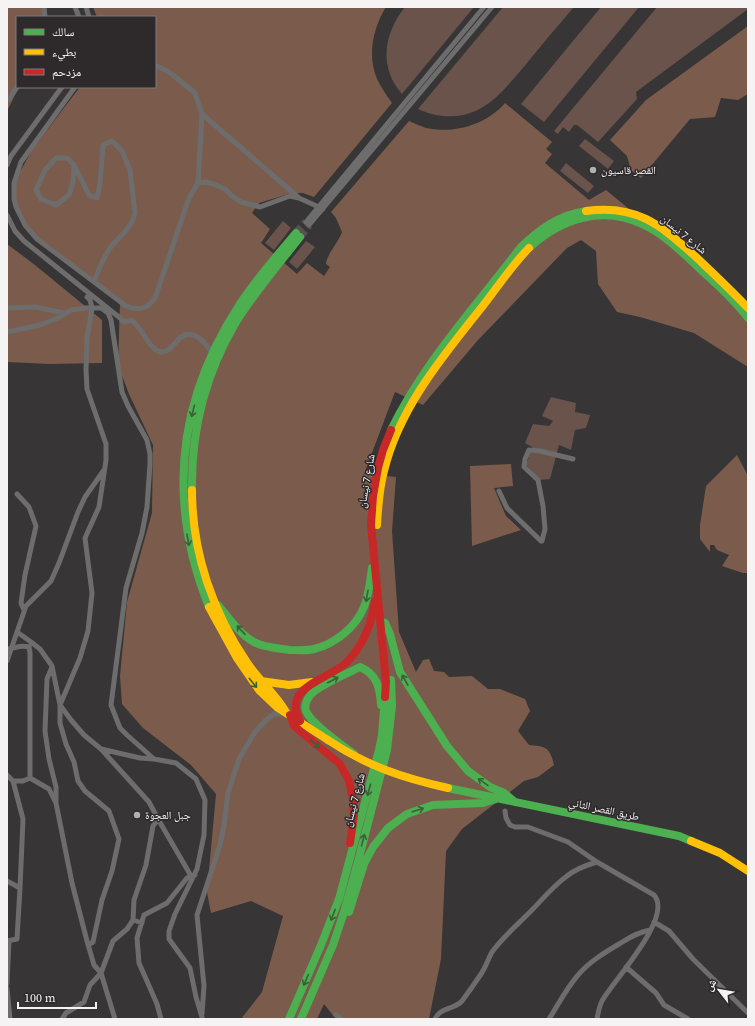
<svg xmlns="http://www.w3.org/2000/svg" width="755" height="1026" font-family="'Source Serif 4','Noto Naskh Arabic',serif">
<rect width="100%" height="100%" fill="#373536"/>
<!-- green -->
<path fill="#69534a" d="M405,7H474L402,94C378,67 384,33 405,7Z
M503,7H574C558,26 542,44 527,63C507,86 489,113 456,116C442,117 431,115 418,109Z
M601,7H639L544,122L521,104Z
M657,7H748V9L636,92L637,99L598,142L577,125H574L569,132L563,127L558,134L554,131Z
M585,139L614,161L608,169L579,146Z
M566,163L594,186L588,193L560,171Z
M283,221L291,228L274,250L265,243Z
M306,241L315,247L297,269L289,262Z
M551,397L576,403L575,412L590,415L586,428L575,430L571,450L559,445L550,479L539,480L526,465L532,447L525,443L533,424L549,426L553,421L542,416Z"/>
<!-- forest -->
<path fill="#7b5c4c" d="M7,7H47L44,17H17V87H19L7,111Z
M93,7H386C373,28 367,55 377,79C381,87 387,96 392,103L314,197L303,193H292L259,203L252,213L270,229L261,243L297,274L307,263L324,276L330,267L326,264C327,254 338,243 342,232L336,218L331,212L409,121C414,123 420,126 426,128C454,134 486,125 505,103L552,142L546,149L552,154L545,163L589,200L606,190C655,229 699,273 744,316L748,323V367L694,333L640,317L617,312L598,284L596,251L581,240L567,248L478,340L423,405L395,392L364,474L396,477L392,531L399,632L416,672L423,660L429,659L434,671L444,672L449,677L472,676L488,689H500L525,699L530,711L518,731L529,745C545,746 550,747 554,765L538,777L524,781L462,829L446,851L441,959L429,1019H336L324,1004L317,1019H241L262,992L283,916L251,901L211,913L207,892L216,794L191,765L143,728L122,704L120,676L127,602L152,513L153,445L129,394L118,365L120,302L33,235L13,203L15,181L32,150L80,87H155V17H97Z
M748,26V94L738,100L721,98L715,117L690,119L641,178L631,170L627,156L610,140L646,100Z
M7,244L35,265L102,320V363L50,364L7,362Z
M737,455L748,476V573H743L722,566L729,555L717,550L714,545H710V552L700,539V525L706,486Z
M511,464L513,486L494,488L506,516L521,530L472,546L470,466Z"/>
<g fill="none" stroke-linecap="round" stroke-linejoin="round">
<!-- primary-tunnel -->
<path stroke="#545252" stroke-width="8" stroke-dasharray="8 4" stroke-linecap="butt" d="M296,233L306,222
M300,237L309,225"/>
<!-- street -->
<path stroke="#6e6d6d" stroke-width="5" d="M44,7L45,17
M75,7L79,17
M86,7L89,17
M155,65L169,72L195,93L202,114L198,183
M75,87L21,162L14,183V199L16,207L25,225L37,239L126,306C138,311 148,309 155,298L189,198L198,183L206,182L213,184L225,189L232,196L241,202L260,207L290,196L299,198L323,209
M9,99L17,87
M202,114L298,197
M56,158H67L74,165L73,182L69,195L56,205L41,199L36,190L45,170Z
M7,165L11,156L62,87
M74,165L89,195L97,198L100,184L103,145L112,141L122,151L130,170L135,213C131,230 120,235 110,248C103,259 98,271 94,282
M7,215L15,231L24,241L125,322
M306,222L484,7
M309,225L492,7
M87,297L90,300L92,308L87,338L86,370L87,389L106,444V460L99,507L85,538L92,593L88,631L80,658L60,705L71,720L84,735L101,749L140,758L154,759
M7,308L35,307L64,313
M122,321L125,322L131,320C143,328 147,347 160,352C171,352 173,344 180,338C193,327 207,344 213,355
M7,332L40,325L58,318L71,310L85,308H101L108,313L111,320L122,392L128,406L147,440L150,454V464L147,507L142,533L126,588L111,705L120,728L127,735L154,759L176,763L196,779L205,800L204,835L197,869L175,914L169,931V939L190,968L196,997L202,1017
M499,491L507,508L541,541
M17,494L29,507L36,526L25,575L21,603L24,610
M542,541L545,529L543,506L538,480L524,467L525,459L529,450L540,451L573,459
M17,632L31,642V644
M31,642L40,649L52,666L60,705V723L66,744L74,762L78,781L85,791L109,811L119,839L112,871L102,900L93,942L88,945
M7,649C17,649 17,644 29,647L30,653V778L23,781H13L7,775
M7,661L26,606L51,581L59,563L78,512L85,497L104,470
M52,667L47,679L45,731L49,759L56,787V801
M101,749L149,802L158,819L191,876
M30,778L49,789L56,803L72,883L87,941L94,965L101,973L90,985L84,1002L66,1013L62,1019
M505,811L506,818L510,825L515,827H528L568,842L597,862L654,895C674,917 613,981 602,1001C599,1007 598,1013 597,1019
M7,881L20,888L23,819L13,781
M654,922L669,931L693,959L748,1013
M142,923L133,920L134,900L146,865L153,826L158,819
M7,941L17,939L20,888
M626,967L656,993L664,1005L688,1019
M7,984L9,941
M7,988L10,1019
M202,1014L204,986L197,915L220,845L224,826L228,793L239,759L255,732L266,720L274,714H287
M336,1015L342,1019
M115,1019L101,973L113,941L127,929L133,920
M161,1019L157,1004L139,963L137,938L144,915L167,903L187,878L195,875
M435,1019C440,1007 454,1010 462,1001C468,993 475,983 481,974C486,967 488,959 492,952C503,937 517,925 530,912C542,900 553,886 567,876C575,869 587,865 597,862
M549,1019C558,1005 566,989 578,975C589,962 604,953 619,944C629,938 638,932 650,930"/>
<!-- fast -->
<path stroke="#4caf50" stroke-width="8" d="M529,248C561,218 603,205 644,225C665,235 682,252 699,268C716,284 734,299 748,318
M391,430C424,362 476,306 521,247C540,229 559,215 586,211
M192,490C191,431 206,373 236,322C255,292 278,265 300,237
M218,605C229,618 239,634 254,642C265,648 278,648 290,650C298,650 306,651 314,649C335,644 356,627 364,607C369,595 370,581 372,568
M209,607C167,502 177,400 240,304C256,279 277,256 296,233
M385,623L390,634L400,672L447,746L468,771L490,787L504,793L515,802
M354,754C342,745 311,724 306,711C303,703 310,694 316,690C329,681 346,674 360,667C377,674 380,688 381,705
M448,788L679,836L691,841
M349,912L364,864L373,847L388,828L407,814L433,805L483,803L496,799
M289,1019L321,945L339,899L379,750L382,735L385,697
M301,1019L333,945L344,912L359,858L387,750L392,706L391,680"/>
<!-- slow -->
<path stroke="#ffc107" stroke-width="8" d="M586,211C637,204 660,225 695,256C713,273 731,290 748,308
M192,490C192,553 213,613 248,664C260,681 276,695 286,712
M377,525C378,507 379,489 384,471C399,408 443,356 482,307C497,288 512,265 529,248
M209,607L237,658L259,690L278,708L328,740
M261,681L289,685L312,682
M691,841L720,853L748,871"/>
<!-- jam -->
<path stroke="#c62828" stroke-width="8" d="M385,697L386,682L371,525L373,496L378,468L383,450L391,430
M290,715L294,726L340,764L349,781L353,799L354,816L350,843
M300,721C281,686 329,680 347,662C364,644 371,625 375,601"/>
<!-- slow-bridge -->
<path stroke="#ffc107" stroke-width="8" d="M328,740C367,766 403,778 448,788"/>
</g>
<!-- one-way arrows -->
<defs><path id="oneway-shaft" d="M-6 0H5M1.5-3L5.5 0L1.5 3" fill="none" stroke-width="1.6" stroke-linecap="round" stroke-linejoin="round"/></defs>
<g stroke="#3a5f3a">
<use href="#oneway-shaft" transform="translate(193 411) rotate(104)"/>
<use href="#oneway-shaft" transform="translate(188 540) rotate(80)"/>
<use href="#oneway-shaft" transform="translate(367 596) rotate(100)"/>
<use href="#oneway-shaft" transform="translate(241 630) rotate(-133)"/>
<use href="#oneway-shaft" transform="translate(333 680) rotate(-27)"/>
<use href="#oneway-shaft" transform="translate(405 680) rotate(-119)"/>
<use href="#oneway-shaft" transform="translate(253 683) rotate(51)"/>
<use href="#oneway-shaft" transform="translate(315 744) rotate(43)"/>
<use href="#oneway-shaft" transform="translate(483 782) rotate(-145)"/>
<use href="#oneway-shaft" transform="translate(369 790) rotate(105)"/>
<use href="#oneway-shaft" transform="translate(418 810) rotate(-18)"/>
<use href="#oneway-shaft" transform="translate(363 840) rotate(-76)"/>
<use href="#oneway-shaft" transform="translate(333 915) rotate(111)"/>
<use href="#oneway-shaft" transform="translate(306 980) rotate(114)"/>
</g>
<!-- markers -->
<g fill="#b3b0b2" stroke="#2e2a2c" stroke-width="1.5">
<circle cx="593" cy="170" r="4"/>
<circle cx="137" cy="815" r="4"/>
</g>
<g text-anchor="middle" stroke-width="3" stroke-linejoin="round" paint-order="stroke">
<!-- poi labels -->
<g font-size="11" fill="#f6f3f4" stroke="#2e2a2c" text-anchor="start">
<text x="601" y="174">القصر قاسيون</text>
<text x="145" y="819">جبل العجوة</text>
</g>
<!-- street labels -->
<g font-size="11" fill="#f6f3f4" stroke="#2e2a2c">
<text transform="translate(684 234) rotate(39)" y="4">شارع 7 نيسان</text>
<text transform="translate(366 481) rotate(-80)" y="4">شارع 7 نيسان</text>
<text transform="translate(354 800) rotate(-75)" y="4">شارع 7 نيسان</text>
<text transform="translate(604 809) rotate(12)" y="4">طريق القصر الثاني</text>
</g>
</g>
<!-- border -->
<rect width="755" height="1026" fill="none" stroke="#f6f3f4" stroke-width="16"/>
<!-- legend -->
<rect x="16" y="16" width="140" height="72" fill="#2e2a2c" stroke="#7e7a7c"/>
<rect x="24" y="29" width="20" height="6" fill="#4caf50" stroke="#7e7a7c"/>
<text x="52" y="36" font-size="12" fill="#f6f3f4">سالك</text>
<rect x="24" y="49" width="20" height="6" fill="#ffc107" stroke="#7e7a7c"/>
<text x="52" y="56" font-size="12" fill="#f6f3f4">بطيء</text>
<rect x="24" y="69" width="20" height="6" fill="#c62828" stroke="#7e7a7c"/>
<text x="52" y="76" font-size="12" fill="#f6f3f4">مزدحم</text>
<!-- north arrow -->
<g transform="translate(719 990) rotate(301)" stroke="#2e2a2c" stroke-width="3" paint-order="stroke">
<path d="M0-3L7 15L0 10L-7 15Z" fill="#f6f3f4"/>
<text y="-6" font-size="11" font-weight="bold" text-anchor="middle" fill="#f6f3f4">ش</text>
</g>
<!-- scale -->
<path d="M18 1002v6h78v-6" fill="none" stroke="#f6f3f4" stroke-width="2"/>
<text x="24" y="1002" font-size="12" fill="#f6f3f4" stroke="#2e2a2c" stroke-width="3" paint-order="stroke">100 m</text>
</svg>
